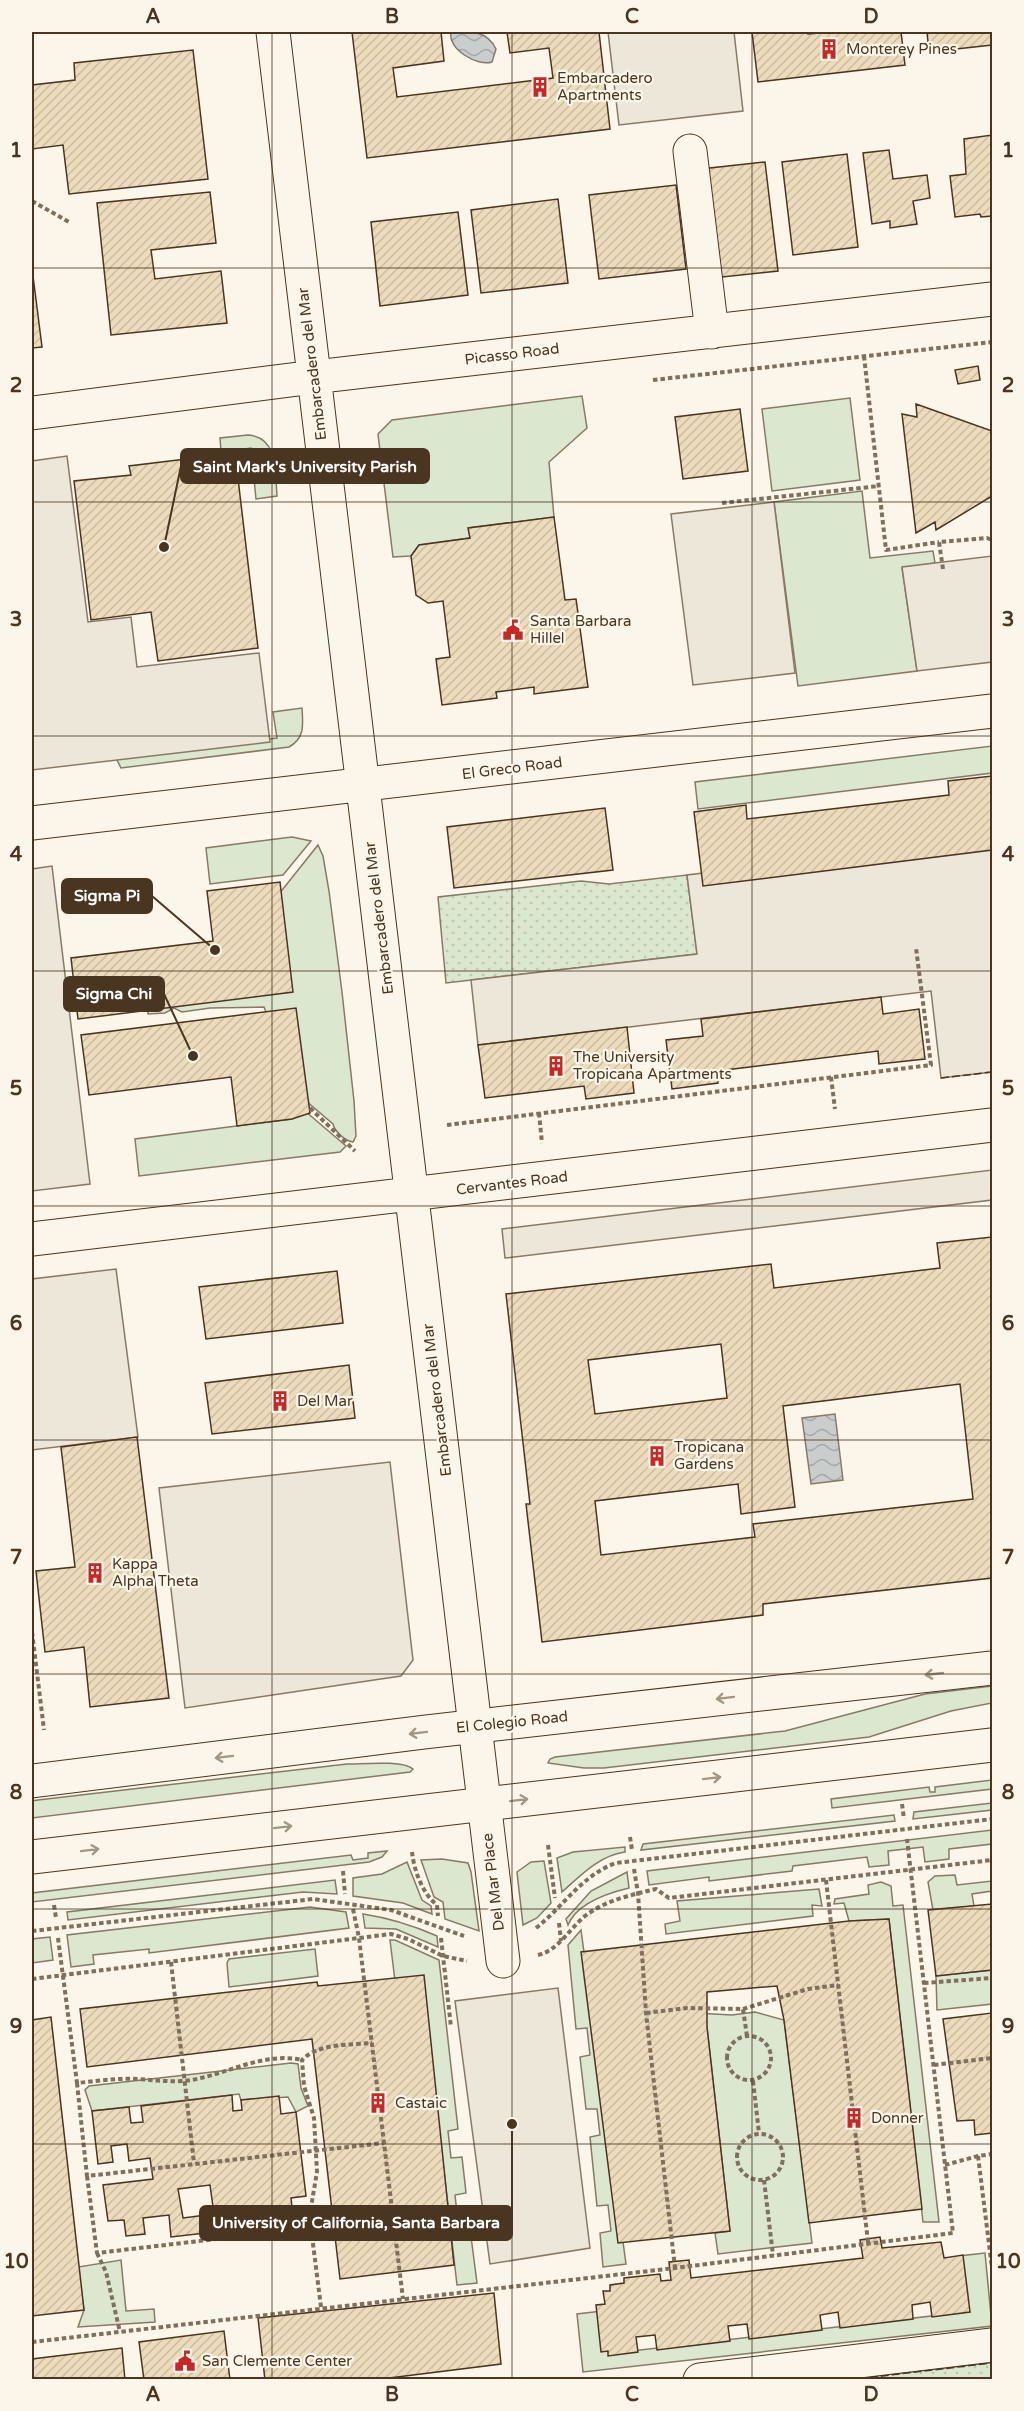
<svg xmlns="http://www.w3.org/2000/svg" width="1024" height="2411" font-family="'Varela Round',sans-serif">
<defs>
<pattern id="park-dots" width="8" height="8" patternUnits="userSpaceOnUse" patternTransform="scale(1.5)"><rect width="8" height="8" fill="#dce7d0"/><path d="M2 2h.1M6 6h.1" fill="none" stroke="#bec7b2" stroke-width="1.8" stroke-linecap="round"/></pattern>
<pattern id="water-waves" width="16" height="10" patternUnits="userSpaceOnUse" patternTransform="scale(1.5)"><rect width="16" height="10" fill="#c9cecd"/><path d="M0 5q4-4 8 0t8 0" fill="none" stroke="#a5a8a6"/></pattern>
<pattern id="building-hatch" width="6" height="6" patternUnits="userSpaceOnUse" patternTransform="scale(1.5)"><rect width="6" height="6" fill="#ecdcbc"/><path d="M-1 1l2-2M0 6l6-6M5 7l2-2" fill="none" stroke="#ccbda1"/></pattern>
</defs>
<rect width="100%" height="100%" fill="#fbf6e9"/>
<!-- green -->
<path fill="#dce7d0" stroke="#887966" stroke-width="1.5" d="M582,396L587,428L549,462L554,517L469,528L470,538L419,545L411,556L393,557L378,434L392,420Z
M850,398L860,480L772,491L762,409Z
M248,435C279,437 275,473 277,496L256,499L251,448L221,452L220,438Z
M862,491L870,558L933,551L935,563L902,568L917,671L798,686L774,502Z
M302,708C303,725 305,738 289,747L121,768L113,752L125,756L277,738L273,712Z
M992,746V773L698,809L695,782Z
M292,837L311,841L283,875L210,884L206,848Z
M318,845L323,856L329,891L342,992L354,1101L356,1136L353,1142C345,1141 335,1132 333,1124L299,1095L264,1007L210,1008L182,1012L174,1008L165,1013L148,1014V998L279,894Z
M305,1111L346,1146L340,1152L139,1176L135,1139L292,1119Z
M992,1686V1703L951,1711L869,1737L604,1768H584L548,1763L550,1759L555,1757L785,1731L925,1694Z
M347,1764C362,1764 403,1760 413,1769L410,1772L32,1818V1801L38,1800Z
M992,1780V1789L832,1808L831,1799L929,1787L930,1792H935V1787Z
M992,1803V1810L913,1819L914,1812Z
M894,1815L895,1821L641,1850L643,1844Z
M992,1830V1844L949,1849V1859L925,1862L923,1847L888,1851L889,1865L869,1867L867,1857L793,1866L792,1871L709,1881V1877L649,1885L647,1871Z
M625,1847V1852C600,1855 580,1876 562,1892L557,1858L573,1852Z
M387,1851L382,1857L369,1862L32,1902V1893L351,1855L353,1860L368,1858V1853Z
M442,1859L468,1863L471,1872L479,1931L445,1919L443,1902L434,1897L421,1860Z
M544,1861L551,1903L537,1918L523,1925L517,1872L531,1862Z
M407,1862L422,1900L431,1906L432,1914L403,1903L353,1896V1878L382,1874Z
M627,1872L629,1888C608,1893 577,1903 568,1925L566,1919L591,1891Z
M955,1875L957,1885L992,1881V1891L972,1894L974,1906L933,1910L928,1882L935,1876Z
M335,1880L337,1894L303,1892L68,1920L67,1912Z
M881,1882L891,1886L893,1906L903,1905L939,2222H923L889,1919L849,1921L844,1903L834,1904L835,1899L869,1894L868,1885Z
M819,1889L822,1906L812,1905L813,1916L666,1934L665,1924L680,1921L677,1901Z
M310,1907L346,1912L349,1928L149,1953V1949L93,1955L94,1964L71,1967L67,1935Z
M363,1914C390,1918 412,1925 437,1936L438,1947L396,1929L365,1928Z
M581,1930L626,2264L603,2267L600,2233L611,2231L608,2205L597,2206L590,2137L600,2135L597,2109H586L580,2057L590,2055L587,2028L576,2029L568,1945Z
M50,1937L53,1960L32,1963V1939Z
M390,1940H395L439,1960L458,2129L448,2131L451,2158L462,2157L466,2193L455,2195L458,2222L469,2221L477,2283L457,2285L422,1978L395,1981Z
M315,1949L318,1976L229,1987L227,1963L229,1959Z
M992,1970V2004L937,2010L936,1976Z
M658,2011L732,2015L755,2012L784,2020L812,2243L718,2254L715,2233L730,2231L707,2027Z
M291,2063L298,2064L301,2088L308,2106L296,2112L288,2097L241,2100L239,2094L92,2111L85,2090L89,2086Z
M985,2253L992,2326L583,2372L577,2314L602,2311L615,2353L965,2312L959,2256Z
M121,2260L126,2311L154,2309L155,2322L78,2327L84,2310L78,2267Z"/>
<!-- park -->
<path fill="url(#park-dots)" stroke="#887966" stroke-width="1.5" d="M687,875L697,954L446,983L438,897L581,881L609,884Z
M988,2363H992V2379H848Z"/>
<!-- parking -->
<path fill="#ede7d9" stroke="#887966" stroke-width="1.5" d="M608,32H734L743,111L619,125Z
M67,456L88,622L131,617L137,667L259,653L270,742L32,770V461Z
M774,502L795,673L693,685L671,514Z
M992,556V662L917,671L902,567Z
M992,838V1072L941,1078L931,991L478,1045L471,980L697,954L687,875Z
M52,866L90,1184L32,1191V869Z
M992,1170V1200L505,1258L502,1229Z
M116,1269L138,1437L32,1450V1279Z
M390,1462L413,1660L401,1676L185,1708L159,1488Z
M558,1988L590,2248L490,2264L455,2001Z"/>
<!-- water -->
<path fill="url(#water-waves)" stroke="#887966" stroke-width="1.5" d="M451,32C469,31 487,30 496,49L492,62C478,67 447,49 451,32Z
M835,1414L843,1480L811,1484L802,1418Z"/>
<!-- building -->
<path fill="url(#building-hatch)" stroke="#4a3520" stroke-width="1.5" fill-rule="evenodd" d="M352,32H441L444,61L393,68L397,97L553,78L549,48L510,53L507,32H599L610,129L367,158Z
M752,32H808V34L833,32H901L905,65L758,82Z
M927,32H992V45L929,52Z
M193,50L208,179L69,194L63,145L32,149V85L75,80L74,63Z
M992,135V216L981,217L980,214L955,217L950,176L966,174L964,139Z
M889,150L893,179L927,175L930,198L913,201L917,224L890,228V221L872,224L863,153Z
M847,154L858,247L793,255L782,162Z
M765,162L778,271L713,278L701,169Z
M676,185L686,269L599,279L589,195Z
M210,192L216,243L151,250L155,279L221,271L227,323L111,335L97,203Z
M558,199L568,283L481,293L471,210Z
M458,212L468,295L380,306L371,222Z
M32,268L42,347L32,348Z
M978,366L980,380L958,384L955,370Z
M916,404L992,431V496L936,530L935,522L916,533L902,414L917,417Z
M740,409L748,471L683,479L675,417Z
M235,453L258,648L158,661L151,612L91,620L74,481L131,475L129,466Z
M554,517L565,600L576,599L588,687L534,694V687L496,692L497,698L442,705L436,659L450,657L443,601L428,603L416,595L411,556L419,545L470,538L468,528Z
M992,776V850L703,886L694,812L746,805L747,819L949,795L948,781Z
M605,808L613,870L454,888L447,827Z
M280,882L293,992L78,1019L71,958L213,941L207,891Z
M881,997L883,1014L919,1009L925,1059L879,1064L878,1051L717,1071L718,1083L672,1089L666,1040L703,1036L701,1019Z
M296,1008L310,1113L292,1119L237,1126L231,1077L89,1095L81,1035Z
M627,1027L634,1093L586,1099L584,1086L485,1098L478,1045Z
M992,1237V1578L763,1604V1615L542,1642L526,1504H530L506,1294L771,1264L774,1288L940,1268L937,1243ZM721,1344L727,1398L595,1414L588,1360ZM960,1384L973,1499L753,1524L755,1537L601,1555L595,1501L738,1484L741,1514L795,1507L783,1406Z
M337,1271L343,1323L206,1339L199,1287Z
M349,1365L355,1418L212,1434L205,1383Z
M137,1437L169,1698L90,1707L84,1647L45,1652L36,1571L75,1567L61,1447Z
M992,1904V1970L936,1976L928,1910Z
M889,1919L922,2209L809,2223L784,2020L777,1986L707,1992V2027L730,2231L618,2243L581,1952L849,1921Z
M424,1975L454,2265L340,2279L312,2039L87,2067L80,2009L317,1982L318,1986Z
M992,2013V2133L975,2135L974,2120L957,2121L943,2019Z
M51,2017L84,2310L32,2316V2020Z
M232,2095L233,2111L242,2110L241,2100L279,2096L281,2114L296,2112L306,2196L291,2198L293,2216L258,2220L259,2227L171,2237L169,2215L143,2218L145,2234L126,2236L124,2220L108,2221L103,2185L153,2179L150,2158L129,2161L127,2144L111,2146L113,2162L98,2164L92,2111L129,2107L131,2123L143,2122L141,2106Z
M210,2185L214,2214L183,2218L178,2189Z
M880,2237L882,2248L941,2242L944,2258L963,2255L970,2312L932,2317L930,2302L912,2305L913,2319L840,2328L838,2312L820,2315L822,2330L749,2339L747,2324L728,2326L730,2341L657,2350L655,2335L636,2337L638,2352L608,2356V2351L601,2352L596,2305L605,2304L603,2291H610V2285L624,2283V2278L660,2274L661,2281L671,2280L669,2262L689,2260L691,2278L863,2258L860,2240Z
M494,2293L501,2364L373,2380H265L258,2318Z
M224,2331L230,2380H144L139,2342Z
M122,2348L125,2380H32V2359Z"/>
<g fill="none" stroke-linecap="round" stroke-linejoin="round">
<!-- minor casing -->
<g stroke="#4a3520" stroke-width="35">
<path id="minor" d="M273,32L503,1961
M690,151L712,332
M32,413L314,377L992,299
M32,823L992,711
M32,1239L992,1125
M700,2380L992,2345"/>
</g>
<!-- major casing -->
<g stroke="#4a3520" stroke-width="35">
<path id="major" d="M32,1781L425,1732L992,1668
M32,1857L992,1745"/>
</g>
<!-- path -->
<path stroke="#7f6f5c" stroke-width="4" stroke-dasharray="4.5 3" stroke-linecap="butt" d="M32,201L69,222
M864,356L886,550L939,542
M653,380L992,342
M722,503L879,486
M943,569L939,542L987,538L992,540
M831,1077L835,1109
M310,1108L355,1151
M539,1113L542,1143
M447,1125L931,1065L916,948
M32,1632L44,1730
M902,1804L904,1819
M630,1837L632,1850
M548,1845L555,1898
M412,1852C414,1870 422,1893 437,1905L438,1916
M634,1869L638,1893L646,2013L675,2268
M343,1871L345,1894
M826,1880L868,2242
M54,1905L56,1918
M353,1909L359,1938L403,2299
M559,1923L561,1941
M536,1928C563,1907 582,1875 616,1863L992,1819
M32,1931L313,1899L391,1910L464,1936
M58,1938L77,2083C97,2081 117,2078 137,2079C153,2080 168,2082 184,2081C223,2077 261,2051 302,2060
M441,1938L451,2027
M538,1955C559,1950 569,1929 585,1916C606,1900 631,1895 656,1889L669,1898L992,1860
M171,1962L194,2163
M32,1979L391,1934L408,1939L443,1956L467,1961
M924,1983L992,1978
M743,2009L808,1989L838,1985
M646,2013L687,2008L743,2009L747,2036
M727 2058a22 22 0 1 1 44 0a22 22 0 1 1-44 0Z
M934,2065L992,2058
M753,2081L759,2133
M77,2083L87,2176L384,2143
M737 2157a23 23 0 1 1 46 0a23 23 0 1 1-46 0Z
M978,2156L992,2268
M945,2165L978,2156L992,2154
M87,2176L97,2253L311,2228
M764,2180L773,2255
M97,2253L106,2272L120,2332
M321,2307L311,2228V2207L317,2172L314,2118L304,2086L302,2060C318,2043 350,2045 372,2043
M32,2342L675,2268L953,2233L907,1839"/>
<!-- minor -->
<use href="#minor" stroke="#fbf6e9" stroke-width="33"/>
<!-- major -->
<use href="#major" stroke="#fbf6e9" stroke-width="33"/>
<!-- fence -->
<path stroke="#4a3520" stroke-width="1.5" stroke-dasharray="8 3" stroke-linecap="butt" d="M941,1078L992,1072
M848,2380L992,2363"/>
</g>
<!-- one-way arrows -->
<defs><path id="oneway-shaft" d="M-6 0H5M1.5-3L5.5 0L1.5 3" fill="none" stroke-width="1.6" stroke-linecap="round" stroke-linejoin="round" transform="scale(1.5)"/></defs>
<g stroke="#a29684">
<use href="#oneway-shaft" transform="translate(934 1674) rotate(174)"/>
<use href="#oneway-shaft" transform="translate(725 1698) rotate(173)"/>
<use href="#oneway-shaft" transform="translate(418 1733) rotate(173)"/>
<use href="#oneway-shaft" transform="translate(224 1757) rotate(173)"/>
<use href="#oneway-shaft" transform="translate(712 1778) rotate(-7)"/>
<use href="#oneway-shaft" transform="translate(519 1800) rotate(-7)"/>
<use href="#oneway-shaft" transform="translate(283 1827) rotate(-7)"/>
<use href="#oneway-shaft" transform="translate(90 1850) rotate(-7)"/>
</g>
<!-- grid -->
<path fill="none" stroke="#4a3520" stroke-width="1.5" stroke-opacity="0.55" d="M272,32V2380M512,32V2380M752,32V2380M32,268H992M32,502H992M32,736H992M32,971H992M32,1206H992M32,1440H992M32,1674H992M32,1909H992M32,2144H992"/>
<!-- icons -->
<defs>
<g id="building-bare" transform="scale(1.62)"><path d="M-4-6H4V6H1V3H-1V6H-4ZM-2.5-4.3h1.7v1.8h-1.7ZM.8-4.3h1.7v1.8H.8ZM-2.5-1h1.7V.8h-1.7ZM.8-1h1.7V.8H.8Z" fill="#c62828" stroke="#fbf6e9" stroke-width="2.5" paint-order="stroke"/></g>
<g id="civic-bare" transform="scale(1.62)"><path d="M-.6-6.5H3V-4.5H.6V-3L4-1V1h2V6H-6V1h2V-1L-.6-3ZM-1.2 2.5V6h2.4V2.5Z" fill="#c62828" stroke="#fbf6e9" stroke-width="2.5" paint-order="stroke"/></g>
</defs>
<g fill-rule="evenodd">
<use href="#building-bare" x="829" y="49"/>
<use href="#building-bare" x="540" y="87"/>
<use href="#civic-bare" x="513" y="630"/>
<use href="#building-bare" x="556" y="1066"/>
<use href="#building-bare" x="280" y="1401"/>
<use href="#building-bare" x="657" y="1456"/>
<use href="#building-bare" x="95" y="1573"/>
<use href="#building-bare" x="378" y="2103"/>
<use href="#building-bare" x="854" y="2118"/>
<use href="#civic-bare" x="185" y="2361"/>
</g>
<g text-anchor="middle" stroke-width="4.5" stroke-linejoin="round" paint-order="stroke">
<!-- poi labels -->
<g font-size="15" fill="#4a3520" stroke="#fbf6e9" text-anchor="start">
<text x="846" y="54">Monterey Pines</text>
<text x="557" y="83">Embarcadero<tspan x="557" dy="17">Apartments</tspan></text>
<text x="530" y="626">Santa Barbara<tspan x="530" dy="17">Hillel</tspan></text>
<text x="573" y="1062">The University<tspan x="573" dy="17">Tropicana Apartments</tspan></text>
<text x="297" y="1406">Del Mar</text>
<text x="674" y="1452">Tropicana<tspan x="674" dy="17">Gardens</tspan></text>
<text x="112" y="1569">Kappa<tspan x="112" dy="17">Alpha Theta</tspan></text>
<text x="395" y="2108">Castaic</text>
<text x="871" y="2123">Donner</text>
<text x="202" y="2366">San Clemente Center</text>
</g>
<!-- street labels -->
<g font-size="15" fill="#4a3520" stroke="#fbf6e9">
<text transform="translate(512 354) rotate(-7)" y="5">Picasso Road</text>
<text transform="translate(312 364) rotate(-97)" y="5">Embarcadero del Mar</text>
<text transform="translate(512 768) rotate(-7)" y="5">El Greco Road</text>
<text transform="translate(379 918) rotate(-97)" y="5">Embarcadero del Mar</text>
<text transform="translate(512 1183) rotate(-7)" y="5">Cervantes Road</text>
<text transform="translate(437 1400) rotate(-97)" y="5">Embarcadero del Mar</text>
<text transform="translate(512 1722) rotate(-6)" y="5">El Colegio Road</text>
<text transform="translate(493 1882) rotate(-97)" y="5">Del Mar Place</text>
</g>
</g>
<!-- callouts -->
<path fill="none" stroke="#4a3520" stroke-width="2" d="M164 547L181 466M215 950L152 896M193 1056L164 994M512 2124L512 2223"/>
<g fill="#4a3520" stroke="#fbf6e9" stroke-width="2">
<circle cx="164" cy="547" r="6"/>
<circle cx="215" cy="950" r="6"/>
<circle cx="193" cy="1056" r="6"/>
<circle cx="512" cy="2124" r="6"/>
</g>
<g fill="#4a3520" stroke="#4a3520" stroke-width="2">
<rect x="181" y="449" width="248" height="34" rx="6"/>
<rect x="62" y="879" width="90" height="34" rx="6"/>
<rect x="64" y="977" width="100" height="34" rx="6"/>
<rect x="200" y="2206" width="312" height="34" rx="6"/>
</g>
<g font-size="16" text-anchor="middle" font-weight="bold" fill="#fff">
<text x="305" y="472">Saint Mark's University Parish</text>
<text x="107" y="901">Sigma Pi</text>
<text x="114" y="999">Sigma Chi</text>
<text x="356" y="2228">University of California, Santa Barbara</text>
</g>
<!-- border -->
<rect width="1024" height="2411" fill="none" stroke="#fbf6e9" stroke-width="66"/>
<rect x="33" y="33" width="958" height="2345" fill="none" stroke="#4a3520" stroke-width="2"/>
<g font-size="20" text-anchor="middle" font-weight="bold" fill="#4a3520">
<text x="153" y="23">A</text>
<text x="392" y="23">B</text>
<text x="632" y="23">C</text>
<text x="871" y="23">D</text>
<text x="16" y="157">1</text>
<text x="1008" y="157">1</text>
<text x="16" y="392">2</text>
<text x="1008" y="392">2</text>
<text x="16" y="626">3</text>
<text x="1008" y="626">3</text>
<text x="16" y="861">4</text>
<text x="1008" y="861">4</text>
<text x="16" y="1095">5</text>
<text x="1008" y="1095">5</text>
<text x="16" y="1330">6</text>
<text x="1008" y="1330">6</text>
<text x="16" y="1564">7</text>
<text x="1008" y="1564">7</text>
<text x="16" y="1799">8</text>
<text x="1008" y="1799">8</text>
<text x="16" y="2033">9</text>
<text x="1008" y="2033">9</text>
<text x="16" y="2268">10</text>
<text x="1008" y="2268">10</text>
<text x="153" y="2401">A</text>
<text x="392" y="2401">B</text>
<text x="632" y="2401">C</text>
<text x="871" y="2401">D</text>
</g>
</svg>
